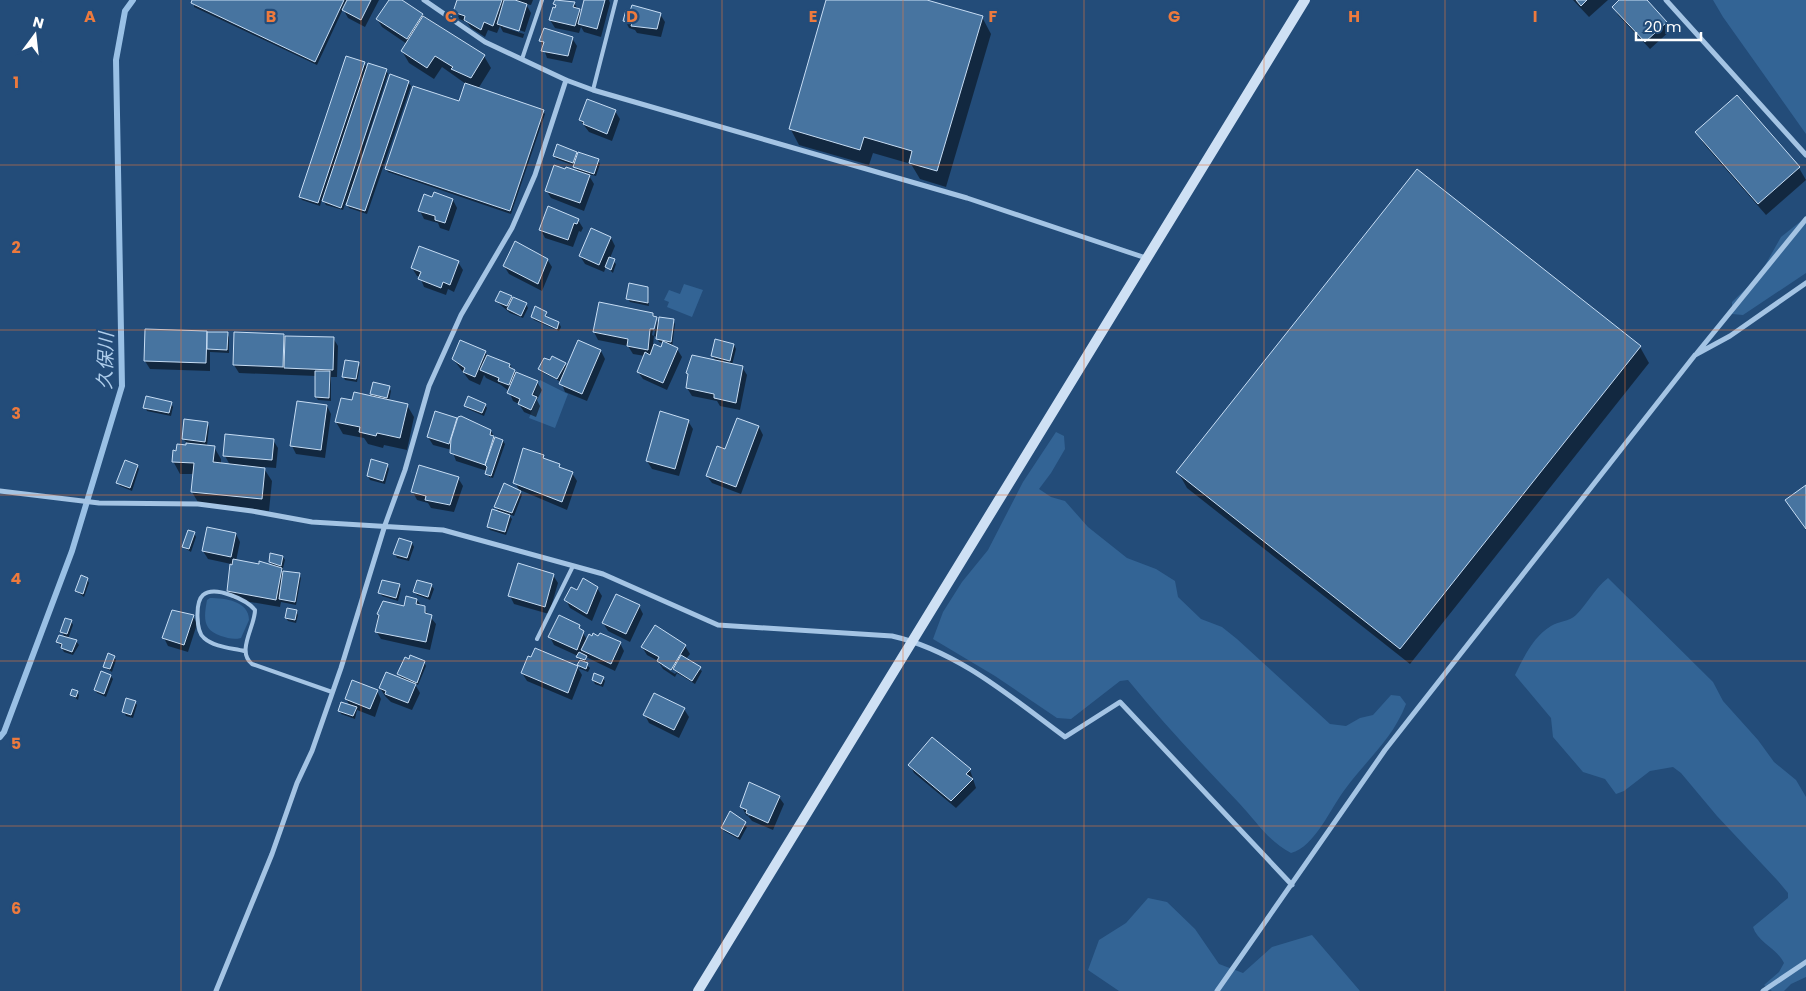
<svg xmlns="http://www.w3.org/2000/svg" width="1806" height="991" font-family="Poppins,'Noto Sans JP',sans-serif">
<rect width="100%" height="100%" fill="#234c79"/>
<!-- green -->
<path fill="#336495" d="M1713,0H1806V134L1723,17Z
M1806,217V273L1743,315L1732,314V302L1759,276L1781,237Z
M684,284L703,290L692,317L667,307L669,302L664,300L669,290L680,294Z
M540,380L568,394L555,428L529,418L538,396L534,394Z
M1056,432L1064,436L1065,449L1051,473L1039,489L1051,497L1065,501L1088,527L1127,558L1156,569L1175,581L1178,597L1201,619L1222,627L1237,639L1330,724L1346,726L1360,718L1373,715L1391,695L1400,696L1406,704C1392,740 1368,758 1346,788C1331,807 1315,847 1291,853C1267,840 1257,822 1239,803C1201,763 1163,723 1128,680L1120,681L1071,719L1057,718L995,676L933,639L943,612L962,582L988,550L1023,482Z
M1608,578L1713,682L1723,701L1758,740L1774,762L1796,780L1806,797V977L1791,984L1784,991H1772L1764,985L1779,972L1784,963C1777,948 1758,943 1753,927L1788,898V893L1778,881L1717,816L1681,773L1673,767L1650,771L1624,791L1616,794L1605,779L1583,772L1553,737L1551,718L1515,675C1524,657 1533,637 1551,626C1558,621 1569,622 1576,615C1588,603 1594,589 1608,578Z
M210,598C225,598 249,601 249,620L241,638C233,640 228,638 221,636C202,630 204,617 207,600Z
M1148,898L1167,902L1195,929L1219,964L1243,973L1272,947L1312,935L1360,991H1119L1088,970L1099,940L1126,923Z"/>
<!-- shadow -->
<path fill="#0007" fill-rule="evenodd" d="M194,0H379L365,27L348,18L343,9L317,65L194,7Z
M390,0H400L484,56L491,68L478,89L543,111L545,114L511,214L388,172L386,169L460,103L466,84L442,67L434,79L409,63L402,51L407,44L382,27L377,19Z
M459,0H533L531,5L526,4L531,13L523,38L503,32L500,26L497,33L488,30L485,37L471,28L467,22L459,19L455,11ZM503,25L525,32L524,34L503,27Z
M556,0L574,3L581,14L585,0H609L610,3L601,37L584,32L581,27L579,33L555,28L550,20L557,7Z
M828,0H922L982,17L991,34L946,187L920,179L911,164L873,153L869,165L799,145L790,128Z
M1573,0H1608L1589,17Z
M1621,0H1645L1671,30L1650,49L1618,15L1614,7Z
M631,12L660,14L665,22L661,37L637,33L635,30L629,28L625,20Z
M572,38L577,46L572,63L547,58L541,41Z
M364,63L368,69L386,71L388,74L360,161H362L408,82L411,86L367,214L349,208L346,202L343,210L326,205L322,199L320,206L302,200L300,197Z
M1737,97L1799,168L1806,180L1766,215L1704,144L1697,132Z
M615,111L620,119L612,141L589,132L580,120Z
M576,153L578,156L598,160L600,164L596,176L588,174L594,184L584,211L551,198L546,190L566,170L578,172L575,166L556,159L554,155Z
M433,198L453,200L457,208L449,231L440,228L438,223L424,219L420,211Z
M578,220L583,228L581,232L579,231L573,247L545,238L541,230Z
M611,238L615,246L610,258L616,264L613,273L606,267L604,272L585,264L580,256Z
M547,259L552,267L542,291L509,274L504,266Z
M458,262L463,270L454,292L448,289L446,295L424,287L420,277L417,276L412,268Z
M647,288L649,306L630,302L628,299Z
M511,297L513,300L526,304L528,308L523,318L510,313L496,301Z
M546,313L547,318L559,323L561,327L559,331L534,320L532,317Z
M653,314L659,324L673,321L675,324L672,347L677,349L682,357L667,390L643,379L638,372L645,356L633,354L628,346L598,340L594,332ZM655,319L657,321L654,336L652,335ZM654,336L657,337L659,342L664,343L661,349L653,345Z
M206,332L208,337L227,334L229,337V353L210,352V371L150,369L145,361Z
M283,335L285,337L333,338L338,346L337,377H331V401L318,400L316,397V376L239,373L234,365Z
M734,345L736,349L732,365L742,367L747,375L740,410L720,406L717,401L692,396L687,388L716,361L712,356Z
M1640,347L1649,363L1410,664L1187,488L1178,472Z
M601,351L605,359L587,401L565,392L561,382L542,372L540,369L550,362L565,364L567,368Z
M485,352L488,357L510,365L516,374L537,382L542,390L537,400L540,406L536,417L524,412L519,404L513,401L509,391L501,385L486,378L484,375L480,385L469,380L453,359Z
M358,363L360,367L357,382L345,380L343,376Z
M389,387L391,391L389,401L407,405L414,417L407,450L384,445L383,448L368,444L364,438L343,434L336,422L353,402L373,398L371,394Z
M171,403L173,407L171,416L147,411L145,407Z
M485,405L487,408L484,416L468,409L466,406Z
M327,406L331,414L325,458L296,454L292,446Z
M456,419L458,422L491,431L495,438L503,441L505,444L493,478L489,477L487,471L456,461L452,450L433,445L428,437Z
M737,419L759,427L763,435L741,494L712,483L707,476L726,451Z
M688,421L693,429L679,476L652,469L647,461Z
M207,423L209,427L207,446L214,447L221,459V464L230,465L225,456L273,440L278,448L276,468L263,467L272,481L269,511L199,504L192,492L194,474H180L173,461L187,447V443L183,439Z
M543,456L545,460L572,473L577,481L567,510L520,490L522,495L514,516L508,514L512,519L506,535L490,530L488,527L499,513L496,506L520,492L515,482Z
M387,465L389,469L385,484L370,480L368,476Z
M137,466L139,469L132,491L120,486L118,483Z
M458,478L463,486L454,512L431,508L428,503L417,500L413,492Z
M1806,486V530L1787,500Z
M194,533L196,537L191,552L183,547Z
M236,534L240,542L236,561L273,566L270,562L283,557L285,560L282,572L299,575L301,578L296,605L281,602L280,607L233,599L228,591L231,564L208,559L203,551Z
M412,543L414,547L409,561L397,558L395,554Z
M553,575L558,583L549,614L514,604L510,596Z
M87,579L89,583L84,597L76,591Z
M399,585L401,589L398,601L382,596L380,593Z
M431,585L434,589L430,600L417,595L414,591Z
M597,588L602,596L592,621L570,608L566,600L578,592Z
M417,600L436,624L430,650L381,639L376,631L378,614L405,607Z
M639,606L643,614L630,642L608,631L603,623Z
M296,611L298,615L296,623L288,621L286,618Z
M193,616L197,624L188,652L168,646L164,638Z
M71,621L73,625L68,639L76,641L79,645L73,655L64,652L58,642L65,638L62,632Z
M579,626L587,640L620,643L624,651L615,671L586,657V664L590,668L588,672L578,668L582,675L572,700L527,681L522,673L535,650L580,668L578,656L554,645L550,637Z
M685,646L690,654L686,659L702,671L695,684L677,673L675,677L663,669L658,661L647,655L642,647ZM662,663L677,672L675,674L662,666Z
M114,657L116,660L112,672L104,667Z
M424,662L426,666L418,685L415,684L420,693L412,710L391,702L385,696L380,688L402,680L399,674Z
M111,676L113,679L106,697L97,693L95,690Z
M603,678L605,681L603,687L595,684L593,680Z
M377,691L381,699L375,717L357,710L355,719L341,714L339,710L350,706L346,699Z
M77,692L79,695L78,700L71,695Z
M135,702L137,705L133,718L126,716L124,712Z
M684,709L689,717L679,738L649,723L645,715Z
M910,765L970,770L976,788L956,808L914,773Z
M779,797L784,804L773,830L752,821L748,816H752L748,811V816L746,815L742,807Z
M731,813L747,827L740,840L724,831L722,828Z"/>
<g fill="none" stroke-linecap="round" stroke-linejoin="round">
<!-- stream -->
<path stroke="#99c0e5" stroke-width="6" d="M0,737L4,732L72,551L122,386L116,60L125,11L133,0"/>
</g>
<!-- building -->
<path fill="#4774a0" stroke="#c7ddf4" d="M192,0H344L315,62L191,3Z
M347,0H371L361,20L342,10Z
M389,0H402L423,14L407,39L376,19Z
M457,0H502L493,26L484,22L481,30L464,20L465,16L453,12Z
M504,0H515L527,4L519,31L497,24Z
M555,0L575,2L573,7L580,9L575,26L549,20L553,7L555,8L556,5L553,4Z
M584,0H605L597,29L578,24Z
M826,0H927L983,16L937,171L909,163L912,151L864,137L860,150L789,129Z
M1576,0H1587L1581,6Z
M1619,0H1647L1667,22L1645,42L1612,7Z
M632,5L661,13L657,29L631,26L632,23L623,21L626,10L630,11Z
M423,16L485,55L471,78L451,69L453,67L435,56L427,68L401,51Z
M544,28L573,37L568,56L541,51L544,42L539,41Z
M346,56L365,62L318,203L299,197Z
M368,63L387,69L341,208L322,201Z
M390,74L409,81L365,211L346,205Z
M465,83L544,110L510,211L385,169L413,86L459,101Z
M1737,95L1800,167L1758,204L1695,132Z
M587,99L616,110L607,134L583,124L584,122L579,120Z
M557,144L577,152L573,163L553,156Z
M578,152L599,159L594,174L573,167Z
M554,165L565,169L566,167L590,175L580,203L545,191Z
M1417,169L1641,346L1400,649L1176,472Z
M434,192L453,199L445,223L435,220V216L418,211L424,194L432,197Z
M548,206L579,219L577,224L574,223L568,240L539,230Z
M591,228L611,237L599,265L579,256Z
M515,241L548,259L538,284L503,266Z
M419,246L459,261L450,285L443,282L441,288L418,279L421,272L411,268Z
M609,257L615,259L611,270L605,267Z
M629,283L648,287V303L626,299Z
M500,291L512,296L507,306L495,301Z
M513,297L527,303L521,316L507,309Z
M599,302L653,313V316L657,317L654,329H650L648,350L627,346L628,339L593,332Z
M535,306L547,312L545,316L559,322L557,329L531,317Z
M659,317L674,319L671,342L656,339Z
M145,329L207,331L206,363L144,361Z
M207,332H228L227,350L207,349Z
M234,332L284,334L283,367L233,365Z
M285,336L334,337L333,370L284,368Z
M715,339L734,344L730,361L711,356Z
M460,340L486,351L475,377L463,372L465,368L452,359Z
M578,340L601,350L582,394L559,384Z
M663,341L678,348L663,383L637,372L645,352L650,355L654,344L661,347Z
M487,355L510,364L509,367L515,370L509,385L498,381L499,378L480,370Z
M692,355L743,366L736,403L714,398V394L686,388L688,374L686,373Z
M552,356L566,363L557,379L538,369L544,358L550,360Z
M345,360L359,362L356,379L342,377Z
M315,371H330L329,398L315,397Z
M516,372L538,381L532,395L537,397L531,410L518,404L520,399L507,393Z
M373,382L390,386L387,398L370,394Z
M354,392L408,404L400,438L377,433L376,436L359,432L360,427L335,422L341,398L352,400Z
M146,396L172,402L169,413L143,408Z
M468,396L486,404L482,413L464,406Z
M297,401L327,405L321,450L290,446Z
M435,411L457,418L449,444L427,437Z
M660,411L689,420L675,469L646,461Z
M461,416L491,430L490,435L494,436L485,465L450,453L451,439L458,417Z
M737,418L759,426L736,487L706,476L717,446L725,449Z
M184,419L208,422L205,442L182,439Z
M225,434L274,439L272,460L223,456Z
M495,437L503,440L491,476L485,474L487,467L485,465Z
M186,443L215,446L213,462L265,468L262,499L191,492L194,463L172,462L173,450L176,451L177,444L186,445Z
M523,448L544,455L543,458L560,464L559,467L573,472L562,502L513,483Z
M371,459L388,464L383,481L367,476Z
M125,460L138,465L130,488L116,483Z
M419,465L459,477L450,505L425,500L426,496L411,492Z
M504,483L521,491L512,513L494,507Z
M1806,485V529L1785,500Z
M492,509L510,515L505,532L487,527Z
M207,527L236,533L231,557L202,551Z
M188,530L195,532L189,549L182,547Z
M399,538L412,542L407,558L393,554Z
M270,553L283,556L281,566L269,562Z
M233,559L259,564V561L282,568L276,600L227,591L230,564L232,565Z
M518,563L554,574L545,607L508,596Z
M283,571L300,573L295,602L279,599Z
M81,575L88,578L83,594L75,591Z
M583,578L598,587L587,614L564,600L571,587L577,590Z
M382,580L400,584L396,598L378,593Z
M417,580L432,584L428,597L413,592Z
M616,594L640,605L626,634L602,623Z
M406,596L417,599L416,604L425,606V613L432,615L426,642L375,632L379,615L377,614L383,601L404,606Z
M287,608L297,610L295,620L285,618Z
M172,610L194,615L184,645L162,638Z
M559,615L580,625L579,628L584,631L577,650L548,637Z
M65,618L72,620L67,634L60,632Z
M655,625L686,645L671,670L657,661L659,657L641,647Z
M593,633L598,636L600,633L621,642L611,664L581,650L589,634L592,636Z
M59,635L77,640L72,652L61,648L62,644L56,642Z
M535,648L578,666L568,693L521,673L528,656L531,657Z
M579,652L587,656L585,660L576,657Z
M108,653L115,656L110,669L103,667Z
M410,655L425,661L417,683L397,674L405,657L409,659Z
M681,655L701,667L692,681L673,669Z
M580,660L588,663L586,669L577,665Z
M101,671L111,675L104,694L94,690Z
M386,672L416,684L408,703L385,694L386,691L379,688Z
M594,673L604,677L601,684L592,680Z
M352,680L378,690L370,709L345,699Z
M72,689L78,691L76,697L70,695Z
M654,693L685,708L674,730L643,715Z
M126,698L136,701L131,715L122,712Z
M341,702L357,707L353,716L338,711Z
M932,737L971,769L966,774L973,779L951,801L908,765Z
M749,782L780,796L768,823L746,813L747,810L740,807Z
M730,811L746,822L738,837L721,828Z"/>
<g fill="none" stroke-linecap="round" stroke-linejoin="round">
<!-- lane -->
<path stroke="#a4c4e4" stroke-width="4" d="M522,59L542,0
M593,90L616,0
M537,639L573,566
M244,651C232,648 214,647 204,638C196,632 195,602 203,595C215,585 247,600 255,610C255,627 236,651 252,664L332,692"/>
<!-- street -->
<path stroke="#a4c4e4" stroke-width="5" d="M424,0L485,42L566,80L593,90L967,198L1146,258
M1666,0L1806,155
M1697,353L1806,219
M0,491L99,503L198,504L252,511L312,522L443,530L603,574L718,625L892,636C958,651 1012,698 1065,737L1120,702L1292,885
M216,991L272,854L297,783L312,751L341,668L385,525L405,470L429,386L461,315L512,228L535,175L566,80
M1217,991L1385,750L1695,355L1730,336L1806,283
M1763,991L1806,962"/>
<!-- secondary -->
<path stroke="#cee0f4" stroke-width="10" d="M698,991L1305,0"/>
</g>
<!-- grid -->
<path fill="none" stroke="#ed7a3d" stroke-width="1" stroke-opacity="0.55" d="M181,0V991M361,0V991M542,0V991M722,0V991M903,0V991M1084,0V991M1264,0V991M1445,0V991M1625,0V991M0,165H1806M0,330H1806M0,495H1806M0,661H1806M0,826H1806"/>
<g text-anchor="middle" stroke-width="4.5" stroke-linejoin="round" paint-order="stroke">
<!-- water labels -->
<g font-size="19" font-style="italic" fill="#afceec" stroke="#234c79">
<text transform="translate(105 361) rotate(-88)" y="7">久保川</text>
</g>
</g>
<g font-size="16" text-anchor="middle" font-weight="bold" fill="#ed7a3d" stroke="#234c79" stroke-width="4.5" stroke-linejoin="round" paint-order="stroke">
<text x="90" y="22">A</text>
<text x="271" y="22">B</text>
<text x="451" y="22">C</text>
<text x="632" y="22">D</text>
<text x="813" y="22">E</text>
<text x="993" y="22">F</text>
<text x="1174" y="22">G</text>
<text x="1354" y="22">H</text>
<text x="1535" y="22">I</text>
<text x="16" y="88">1</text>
<text x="16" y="253">2</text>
<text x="16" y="419">3</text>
<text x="16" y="584">4</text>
<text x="16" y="749">5</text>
<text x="16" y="914">6</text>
</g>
<!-- north arrow -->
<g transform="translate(35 35) rotate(15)" stroke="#234c79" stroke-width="4" paint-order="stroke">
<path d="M0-4L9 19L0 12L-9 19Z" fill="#ffffff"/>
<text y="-8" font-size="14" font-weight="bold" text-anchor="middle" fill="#ffffff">N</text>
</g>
<!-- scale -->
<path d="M1636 32v8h65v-8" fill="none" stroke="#ffffff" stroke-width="2.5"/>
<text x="1644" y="32" font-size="15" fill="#ffffff" stroke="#234c79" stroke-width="4" paint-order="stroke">20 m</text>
</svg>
